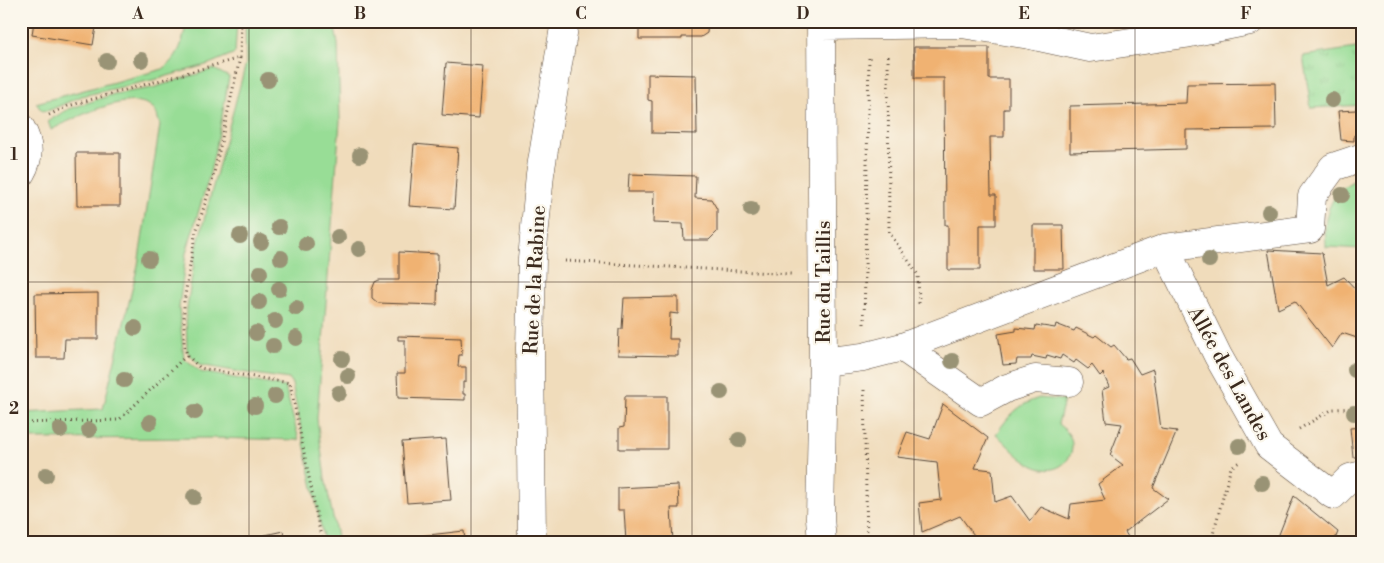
<svg xmlns="http://www.w3.org/2000/svg" width="1384" height="563" font-family="'Libre Bodoni',serif">
<defs>
<pattern id="park-tufts" width="24" height="20" patternUnits="userSpaceOnUse" patternTransform="scale(1.25)"><rect width="24" height="20" fill="#98dd96"/><path d="M3 7l-1-3M5 7V3M7 7l1-3M15 17l-1-3M17 17v-4M19 17l1-3" fill="none" stroke="#84be81"/></pattern>
</defs>
<rect width="100%" height="100%" fill="#fbf7ec"/>
<filter id="ink" filterUnits="userSpaceOnUse"><feTurbulence type="fractalNoise" baseFrequency=".02" numOctaves="2"/><feDisplacementMap in="SourceGraphic" scale="10" xChannelSelector="R" yChannelSelector="G"/><feConvolveMatrix kernelMatrix="1 2 1 2 8 2 1 2 1" color-interpolation-filters="sRGB"/></filter>
<filter id="wash" filterUnits="userSpaceOnUse"><feTurbulence type="fractalNoise" baseFrequency=".0096" numOctaves="4" result="noise"/><feDisplacementMap in="SourceGraphic" scale="20" xChannelSelector="R" yChannelSelector="G"/><feGaussianBlur stdDeviation="1.12" result="paint"/><feColorMatrix in="noise" values="0 0 0 0 0 0 0 0 0 0 0 0 0 0 0 0 0 1.4 0 .05"/><feComposite in="paint" operator="in"/></filter>
<g filter="url(#wash)">
<rect width="100%" height="100%" fill="#f0dcbb"/>
<!-- grass -->
<path fill="#98dd96" stroke="#6a845a" d="M187,21H237L235,53L209,64L157,79L82,96L50,110L42,111L36,103L163,69C181,54 182,43 187,21Z
M245,21H330L335,29L338,44L340,121L317,419L325,478L338,542H324L292,384L289,379L241,372L199,365L187,351L186,314L196,250L246,63Z
M214,69L229,77L220,128L209,177L186,253L179,308L184,359L201,372L285,387L299,440L213,438L21,439V413L103,409L138,265L160,125C158,120 157,111 153,108C132,88 72,119 51,130L48,121L69,109L114,94L152,88Z
M1363,178V249L1326,247C1326,238 1324,228 1326,219C1329,201 1343,181 1363,178Z
M1039,398L1064,400L1058,424C1061,427 1065,429 1067,432C1081,450 1064,473 1043,469C1025,466 1009,446 996,434C1009,416 1017,405 1039,398Z"/>
<!-- park -->
<path fill="url(#park-tufts)" stroke="#6a845a" d="M1363,47V105L1311,108L1303,56Z"/>
<g id="blocks">
<!-- building -->
<path fill="#f0b272" d="M34,21H97L93,45L32,35Z
M639,21H706L708,23L707,33L701,37H682V39H639Z
M914,47H989V79H1009V109H1004V137H990L991,195H996V225H980V270H948V225H945L944,78H914Z
M446,63L483,66L479,118L442,115Z
M648,74L696,75L697,134L652,133V101L648,100Z
M1275,83L1276,129L1186,130V149L1070,152V106L1186,103L1187,84Z
M1356,106L1363,107V137L1354,135V141L1341,140L1338,111L1356,110Z
M414,144L458,148L454,209L409,206Z
M76,153H120V206H77Z
M629,174L696,176L695,198L711,199L717,209V232L709,240H684L683,224L653,223L654,192H628Z
M1033,225H1063L1064,269H1033Z
M1268,250L1322,253L1328,285L1344,277L1363,297V340L1342,333L1332,348L1295,301L1278,309Z
M399,252L438,254L437,305L378,303L372,298V290L375,282L379,280H399Z
M98,293V339H65L64,358H36L35,294Z
M678,297V314L670,313L669,339H678V356L618,355L619,329H622L624,298Z
M1056,324L1074,331L1076,328L1094,337L1096,335L1111,347L1114,345L1126,359L1130,358L1140,374L1153,369L1161,429L1177,431L1153,488L1168,499L1125,532L1131,542H979L960,516L922,532L919,503L941,500L937,462L897,457L907,432L930,439L943,404L988,438L975,468L992,470L995,502L1012,496L1030,521L1041,507L1069,519L1071,504L1105,500L1098,484L1123,465L1110,455L1122,424L1106,422L1102,390L1109,387L1103,373L1100,376L1092,365L1088,369L1076,360L1074,363L1062,355L1060,359L1047,355L1046,359L1032,356L1031,359H1017L1016,364L1003,365L998,334L1016,331V328L1035,330L1036,325L1055,328Z
M398,336L461,338L462,355H459L458,367H466V382H463V394H465V400L398,398L397,373H405V340H398Z
M625,396H667V449H619V428L624,427Z
M1363,427V457H1353L1350,428Z
M446,439L451,500L407,503L402,442Z
M678,485L679,508H671L673,542H626L624,510H618V488Z
M1294,496L1338,532L1334,542H1276Z
M283,531L286,542H244L243,540Z
M464,531L465,542H421L420,536Z"/>
</g>
</g>
<g filter="url(#ink)">
<use href="#blocks" fill-opacity="0" stroke="#564536" stroke-width="1"/>
<g fill="none" stroke-linecap="round" stroke-linejoin="round">
<!-- minor casing -->
<g stroke="#564536" stroke-width="29">
<path id="minor" d="M821,21L823,362L820,518L822,542
M821,26L962,24L1030,35L1090,48L1185,34L1250,21
M21,128C30,144 30,157 21,173
M1165,248L1218,356L1269,446L1333,495L1350,478L1363,475
M902,347L981,402L1007,388L1035,379L1069,382
M823,362L863,357L902,347L1165,248L1310,229L1312,196L1333,167L1363,157
M532,542L530,348L532,259L540,174L565,21"/>
</g>
<!-- path -->
<path stroke="#564536" stroke-width="3" stroke-dasharray="1 4" stroke-linecap="butt" d="M888,56L889,232L918,275L919,303L921,305
M240,58L212,182L195,235L184,302V344L187,355L200,368L290,383L322,542
M49,115L68,106L240,58L241,21
M565,261L791,274
M864,324L869,57
M864,390L867,542
M21,423L119,420L187,355
M1299,429L1333,409L1363,408
M1211,542L1231,467L1241,461"/>
<!-- minor -->
<use href="#minor" stroke="#fff" stroke-width="28"/>
</g>
<!-- trees -->
<g fill="#999375">
<circle cx="141" cy="60" r="8"/>
<circle cx="107" cy="61" r="8"/>
<circle cx="268" cy="80" r="8"/>
<circle cx="1332" cy="100" r="8"/>
<circle cx="360" cy="155" r="8"/>
<circle cx="1342" cy="195" r="8"/>
<circle cx="751" cy="209" r="8"/>
<circle cx="1269" cy="212" r="8"/>
<circle cx="279" cy="227" r="8"/>
<circle cx="240" cy="236" r="8"/>
<circle cx="338" cy="237" r="8"/>
<circle cx="261" cy="242" r="8"/>
<circle cx="306" cy="244" r="8"/>
<circle cx="359" cy="249" r="8"/>
<circle cx="281" cy="258" r="8"/>
<circle cx="149" cy="259" r="8"/>
<circle cx="1209" cy="260" r="8"/>
<circle cx="260" cy="273" r="8"/>
<circle cx="279" cy="289" r="8"/>
<circle cx="259" cy="302" r="8"/>
<circle cx="296" cy="308" r="8"/>
<circle cx="275" cy="321" r="8"/>
<circle cx="135" cy="328" r="8"/>
<circle cx="256" cy="333" r="8"/>
<circle cx="296" cy="338" r="8"/>
<circle cx="273" cy="346" r="8"/>
<circle cx="342" cy="359" r="8"/>
<circle cx="952" cy="361" r="8"/>
<circle cx="1355" cy="370" r="8"/>
<circle cx="348" cy="376" r="8"/>
<circle cx="124" cy="380" r="8"/>
<circle cx="721" cy="392" r="8"/>
<circle cx="339" cy="393" r="8"/>
<circle cx="275" cy="396" r="8"/>
<circle cx="255" cy="406" r="8"/>
<circle cx="195" cy="412" r="8"/>
<circle cx="1354" cy="413" r="8"/>
<circle cx="150" cy="422" r="8"/>
<circle cx="60" cy="430" r="8"/>
<circle cx="89" cy="430" r="8"/>
<circle cx="739" cy="440" r="8"/>
<circle cx="1239" cy="446" r="8"/>
<circle cx="46" cy="475" r="8"/>
<circle cx="1262" cy="483" r="8"/>
<circle cx="194" cy="497" r="8"/>
</g>
</g>
<!-- grid -->
<path fill="none" stroke="#3b2a1e" stroke-width="1" stroke-opacity="0.55" d="M249,21V542M471,21V542M692,21V542M914,21V542M1135,21V542M21,282H1363"/>
<g text-anchor="middle" stroke-width="4.5" stroke-linejoin="round" paint-order="stroke">
<!-- street labels -->
<g font-size="20" fill="#3b2a1e" stroke="#fbf7ec">
<text transform="translate(534 280) rotate(-87)" y="7">Rue de la Rabine</text>
<text transform="translate(823 282) rotate(-90)" y="7">Rue du Taillis</text>
<text transform="translate(1230 373) rotate(61)" y="7">Allée des Landes</text>
</g>
</g>
<!-- margin -->
<rect width="1384" height="563" fill="none" stroke="#fbf7ec" stroke-width="55"/>
<rect x="28" y="28" width="1328" height="508" fill="none" stroke="#3b2a1e" stroke-width="2"/>
<g font-size="16" text-anchor="middle" font-weight="bold" fill="#3b2a1e">
<text x="138" y="19">A</text>
<text x="360" y="19">B</text>
<text x="581" y="19">C</text>
<text x="803" y="19">D</text>
<text x="1024" y="19">E</text>
<text x="1246" y="19">F</text>
<text x="14" y="160">1</text>
<text x="14" y="414">2</text>
</g>
</svg>
